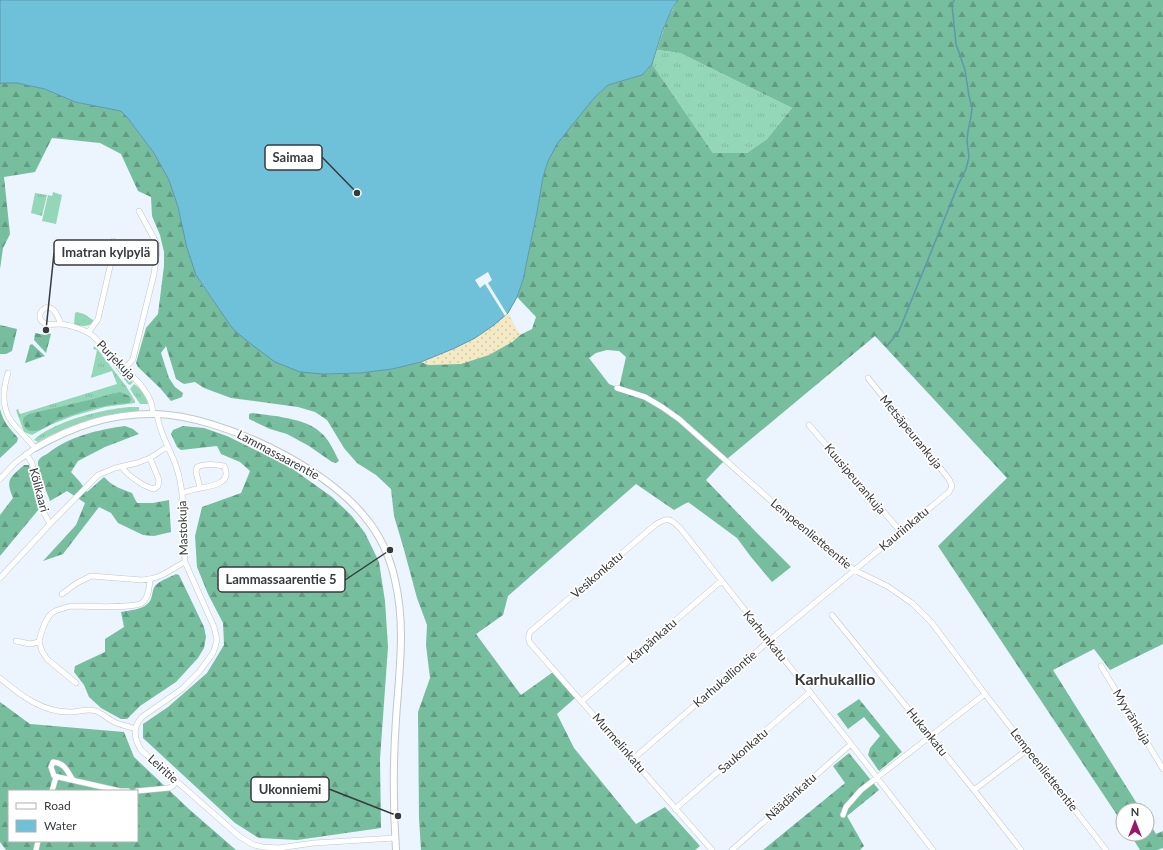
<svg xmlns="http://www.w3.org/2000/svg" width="1163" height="850" font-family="Lato,sans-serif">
<defs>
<pattern id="grass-tufts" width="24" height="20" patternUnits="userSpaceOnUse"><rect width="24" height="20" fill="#94d7b8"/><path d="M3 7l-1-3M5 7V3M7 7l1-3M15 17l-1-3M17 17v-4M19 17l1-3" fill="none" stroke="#80b99f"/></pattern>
<pattern id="forest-firs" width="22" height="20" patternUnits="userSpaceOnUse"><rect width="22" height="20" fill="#76be9e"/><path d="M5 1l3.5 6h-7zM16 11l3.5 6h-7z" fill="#629b82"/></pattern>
<pattern id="sand-dots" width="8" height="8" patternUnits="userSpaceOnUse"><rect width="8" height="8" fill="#f3e9c4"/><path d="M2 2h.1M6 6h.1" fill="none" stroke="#d1c9a9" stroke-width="1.8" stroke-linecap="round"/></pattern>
</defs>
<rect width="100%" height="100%" fill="#ecf4fd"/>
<!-- grass -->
<path fill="url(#grass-tufts)" d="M657,50L680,53L792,108L767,139L747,153H713L652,64Z
M35,193L47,195L42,216L31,213Z
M77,312L84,314L93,320V322C87,328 81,326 74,324L75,313Z
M95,346L126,386L135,401V403L105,407L73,416L50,425L32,435L24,432L16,410L18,409L20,414L117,384L112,371L91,378L97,350L93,349L94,347Z
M107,357H108L133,382L130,385L128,384Z
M134,384C140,387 146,397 148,404H140L130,389Z
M129,407H139V411C103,413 71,424 39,441L38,442L34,440C37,436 42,434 46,431C72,417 101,410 129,407Z"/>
<!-- forest -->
<path fill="url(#forest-firs)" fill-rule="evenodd" d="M678,0H1163V644L1110,670L1094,649L1053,670L1141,810H1123V824L938,546L1007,478L875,336L721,464L706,480L755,531L791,567L772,582L751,557L737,538L688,502L674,510L636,484L508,596L503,615L476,634L521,695L553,672L575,698L557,714L574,748L636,824L665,807L700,846L695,850H421L419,818L418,712L430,678L426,645L427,625L417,598L403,546L394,516L391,489L376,475L357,463L344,448L327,420L315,412L298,407L231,398L204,388L195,382L184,384L176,379L166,346L161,353L169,378L175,387L183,393L182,397L171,401L160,388L138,367L136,363L146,328L158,314L164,266V252L160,235L152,216L151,197L138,191L121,154L100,143L52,138L35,172L4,177L10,234L3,248L0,269V84L2,83H17L45,89L75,102L121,111L127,117L154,153L169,180L178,207L196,275L203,286L235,331L323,374L360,373L392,369L421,362L429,365L512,342L520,335L532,329L536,317L517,297L523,280L537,212L543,177L548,161L557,143L594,98L608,85L642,75L652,64L713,153H747L767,139L792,108L680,53L657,50C662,33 668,16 678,0ZM607,350L619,351L626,357L619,388L609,384L589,358L596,353Z
M0,325L17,329L12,351L6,354H0Z
M35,333L45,335L48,333L51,334L46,353L34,340Z
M32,344L45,356L25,363L30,345Z
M120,392L129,396L131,399L129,403C110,404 91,408 72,415C67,417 62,418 58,420C50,424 41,432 32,431C27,431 23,426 23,421C23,417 26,416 29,414L89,400Z
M0,409C4,424 9,427 18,438L17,442L0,458Z
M252,413C271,416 306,418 320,432C329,439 334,451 339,461L336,463L332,462L309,446L287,434L270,429L249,419V414Z
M125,426L133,429L139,434L105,447L78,461L71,472L80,482L87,492L104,477C112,486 121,489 132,493L137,503H153L169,500L171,532L154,536L143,535L118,523L111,513L99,507L63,554L43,561L76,525L85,503L67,491L50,501C47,492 37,472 38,462C39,458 43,456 47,454C70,436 97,430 125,426Z
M183,426L204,428L227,436L290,467L332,497L351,515L365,533L379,562L385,601L388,647L380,759L381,828L297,840L259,838L235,823L143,738V724L168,707L207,673L224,645L223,623L208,594L197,567L195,536L202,507L241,493L250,471L240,462L221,454L217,446L181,450L177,447L171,434L173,430Z
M24,465H29L39,509L0,556V515L13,498C5,479 10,478 24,465Z
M176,574L179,575L204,627L206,637L204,648L198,658L176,682L140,706L127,719H121L101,708L89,697L84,685L74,672L75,666L105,652V639L124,627L121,612C130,610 146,610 151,599C153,594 152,588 157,584C162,580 170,577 176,574Z
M859,699L902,752L879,771L868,755L870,748L880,736L864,717L848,729L837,714Z
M0,702L30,724L124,732L134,757L190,810L236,850H6L0,842ZM9,791H137V841H9Z
M849,753L879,790L847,816L864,846L860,850H763L845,783L833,766Z
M1147,819L1156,834L1163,831V848L1157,850H1140L1130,834H1147Z"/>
<!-- sand -->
<path fill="url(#sand-dots)" d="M508,313L520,335L512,342L489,355L461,364L429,365L421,362C454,350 481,336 508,313Z"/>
<!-- pitch -->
<path fill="#94d7b8" d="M53,192L62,195L56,224L42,221L48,195L52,196Z"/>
<!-- water -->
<path fill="#6fc1d9" stroke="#5e98aa" d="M0,0H678L672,9L662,32L652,64L642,75L608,85L594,98L557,144L548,161L543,177L537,212L523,280L517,297L508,313L494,325L475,338L455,348L421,362L392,369L360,373L323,374L300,372L275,362L251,344L235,331L230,325L196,275L187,248L178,207L169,180L154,153L127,117L121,111L75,102L45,89L17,83H2L0,84Z"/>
<!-- pier -->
<path fill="#ecf4fd" d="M488,272L492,280L488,283L507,314L505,316L485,284L480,288L475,280Z"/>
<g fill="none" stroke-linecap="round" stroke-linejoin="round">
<!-- stream -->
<path stroke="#5e98aa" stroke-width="1.5" d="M887,346L899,331L959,183L966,169L969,157L967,141L968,131L971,117L972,108L969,96L965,70L956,44L952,5L954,0"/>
<!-- minor casing -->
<g stroke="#bec6ce" stroke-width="6">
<path id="minor" d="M61,324C58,318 55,305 45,308C43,309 42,310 41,312C39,316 40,321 44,323C48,326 54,324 59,324C68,324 85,330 92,335L140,384C148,395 152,400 153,414
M88,333L98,319L109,271L113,254V241
M123,368L129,364L133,359L154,274L157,251V244L139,211
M617,388L645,397L662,407L679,419L821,545L854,570L887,586L912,603L932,623L985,694L1106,850
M809,425L901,532
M122,467C127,475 144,487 154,489L158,486L159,480L150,458
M0,479L15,463L35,448C28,439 19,431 12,422C1,408 3,389 8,373
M182,493C188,491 195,489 201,488C212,486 233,483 224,466C215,464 206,463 197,467L196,472L200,488
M50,524L98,475L115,468L137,463L150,458L167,447
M185,562L214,627L217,640L215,647L213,653L199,672L182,689L142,717C132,728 134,738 141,750L240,837L254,845L263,847L279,848L314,843L395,838
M0,578L50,524L43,511L32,463L26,454
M62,594L77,583L91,576L142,580C161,579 169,570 185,562C183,532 186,494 176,466C170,448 159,433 157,414
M832,615L974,790L1021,850
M16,641L30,644L39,642C41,633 45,619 52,613C57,609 65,608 71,606C85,606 131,609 142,603C149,598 149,587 150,580
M39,642L42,651L47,659L76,683
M1101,666L1163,769
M0,678C20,695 43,713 71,712C79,712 87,708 96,711C102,713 108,719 114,722C121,725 128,726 135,729
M582,701L721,581
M633,759L770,640L949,492L952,486L949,479L868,378
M73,780C67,771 65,763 53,762L51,767L54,776L120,791H128
M974,790L1028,749
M52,791L56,777
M137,791L169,788L173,786L176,781
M675,809L810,692
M843,815L846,807L861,790L985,694
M36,850L38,841
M712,850L530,643C528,639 528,636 530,632L655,525C667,517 670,518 680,528L851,744L933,850
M732,850L851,744"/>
</g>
<!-- tertiary casing -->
<g stroke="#bec6ce" stroke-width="8">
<path id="tertiary" d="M35,448C73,426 111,413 156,414C221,416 324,466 365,517C380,535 390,557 395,580C406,626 399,673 396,719C393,763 393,806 396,850"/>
</g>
<!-- minor -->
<use href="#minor" stroke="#fff" stroke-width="5"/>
<!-- tertiary -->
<use href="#tertiary" stroke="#fff" stroke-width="6"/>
</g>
<g text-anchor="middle" stroke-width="3.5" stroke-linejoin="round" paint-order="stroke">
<!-- street labels -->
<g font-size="12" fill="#373a3e" stroke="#fff">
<text transform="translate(116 360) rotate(46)" y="4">Purjekuja</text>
<text transform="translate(911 432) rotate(51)" y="4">Metsäpeurankuja</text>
<text transform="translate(278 455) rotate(28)" y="4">Lammassaarentie</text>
<text transform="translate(855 479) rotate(50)" y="4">Kuusipeurankuja</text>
<text transform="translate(39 490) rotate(75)" y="4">Kölikaari</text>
<text transform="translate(183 528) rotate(-92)" y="4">Mastokuja</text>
<text transform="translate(904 529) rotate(-40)" y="4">Kauriinkatu</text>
<text transform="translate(811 534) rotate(40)" y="4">Lempeenlietteentie</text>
<text transform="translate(597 575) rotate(-41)" y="4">Vesikonkatu</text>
<text transform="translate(765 636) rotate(51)" y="4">Karhunkatu</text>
<text transform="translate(652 641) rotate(-41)" y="4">Kärpänkatu</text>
<text transform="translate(725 679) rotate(-41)" y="4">Karhukalliontie</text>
<text transform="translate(1132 717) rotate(59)" y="4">Myyränkuja</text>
<text transform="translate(927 732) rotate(51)" y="4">Hukankatu</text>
<text transform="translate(619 743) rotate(49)" y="4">Murmelinkatu</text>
<text transform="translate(743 751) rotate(-41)" y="4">Saukonkatu</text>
<text transform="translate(163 769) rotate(42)" y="4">Leiritie</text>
<text transform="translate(1044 770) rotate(52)" y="4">Lempeenlietteentie</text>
<text transform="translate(791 797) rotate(-42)" y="4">Näädänkatu</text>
</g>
<!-- district labels -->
<g font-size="16" font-weight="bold" fill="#373a3e" stroke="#fff">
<text x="835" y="685">Karhukallio</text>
</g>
</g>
<!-- callouts -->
<path fill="none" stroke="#373a3e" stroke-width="1.5" d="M357 193L322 157M46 330L54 253M390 550L345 580M398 816L329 789"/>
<g fill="#373a3e" stroke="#fff" stroke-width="1.5">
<circle cx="357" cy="193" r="4"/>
<circle cx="46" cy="330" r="4"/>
<circle cx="390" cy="550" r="4"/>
<circle cx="398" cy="816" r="4"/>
</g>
<g fill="#fff" stroke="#373a3e" stroke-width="1.5">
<rect x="265" y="145" width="57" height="25" rx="4"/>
<rect x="54" y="240" width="104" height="25" rx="4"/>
<rect x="218" y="567" width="127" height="25" rx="4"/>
<rect x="251" y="777" width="78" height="25" rx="4"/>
</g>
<g font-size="13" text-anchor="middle" font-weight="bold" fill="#373a3e">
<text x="293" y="162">Saimaa</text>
<text x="106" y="257">Imatran kylpylä</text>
<text x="281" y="584">Lammassaarentie 5</text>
<text x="290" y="794">Ukonniemi</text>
</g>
<!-- legend -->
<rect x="8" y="790" width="130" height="52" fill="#ffffff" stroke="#afb0b2"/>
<rect x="16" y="803" width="20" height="6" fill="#ffffff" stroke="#afb0b2"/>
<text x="44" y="810" font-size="12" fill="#373a3e">Road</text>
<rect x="16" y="820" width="20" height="12" fill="#6fc1d9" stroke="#afb0b2"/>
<text x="44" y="830" font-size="12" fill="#373a3e">Water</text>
<!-- north arrow -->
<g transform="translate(1135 822)"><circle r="19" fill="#ffffff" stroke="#afb0b2"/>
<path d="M0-3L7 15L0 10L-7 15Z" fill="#98166c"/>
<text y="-6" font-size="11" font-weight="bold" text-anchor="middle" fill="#373a3e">N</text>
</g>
</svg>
